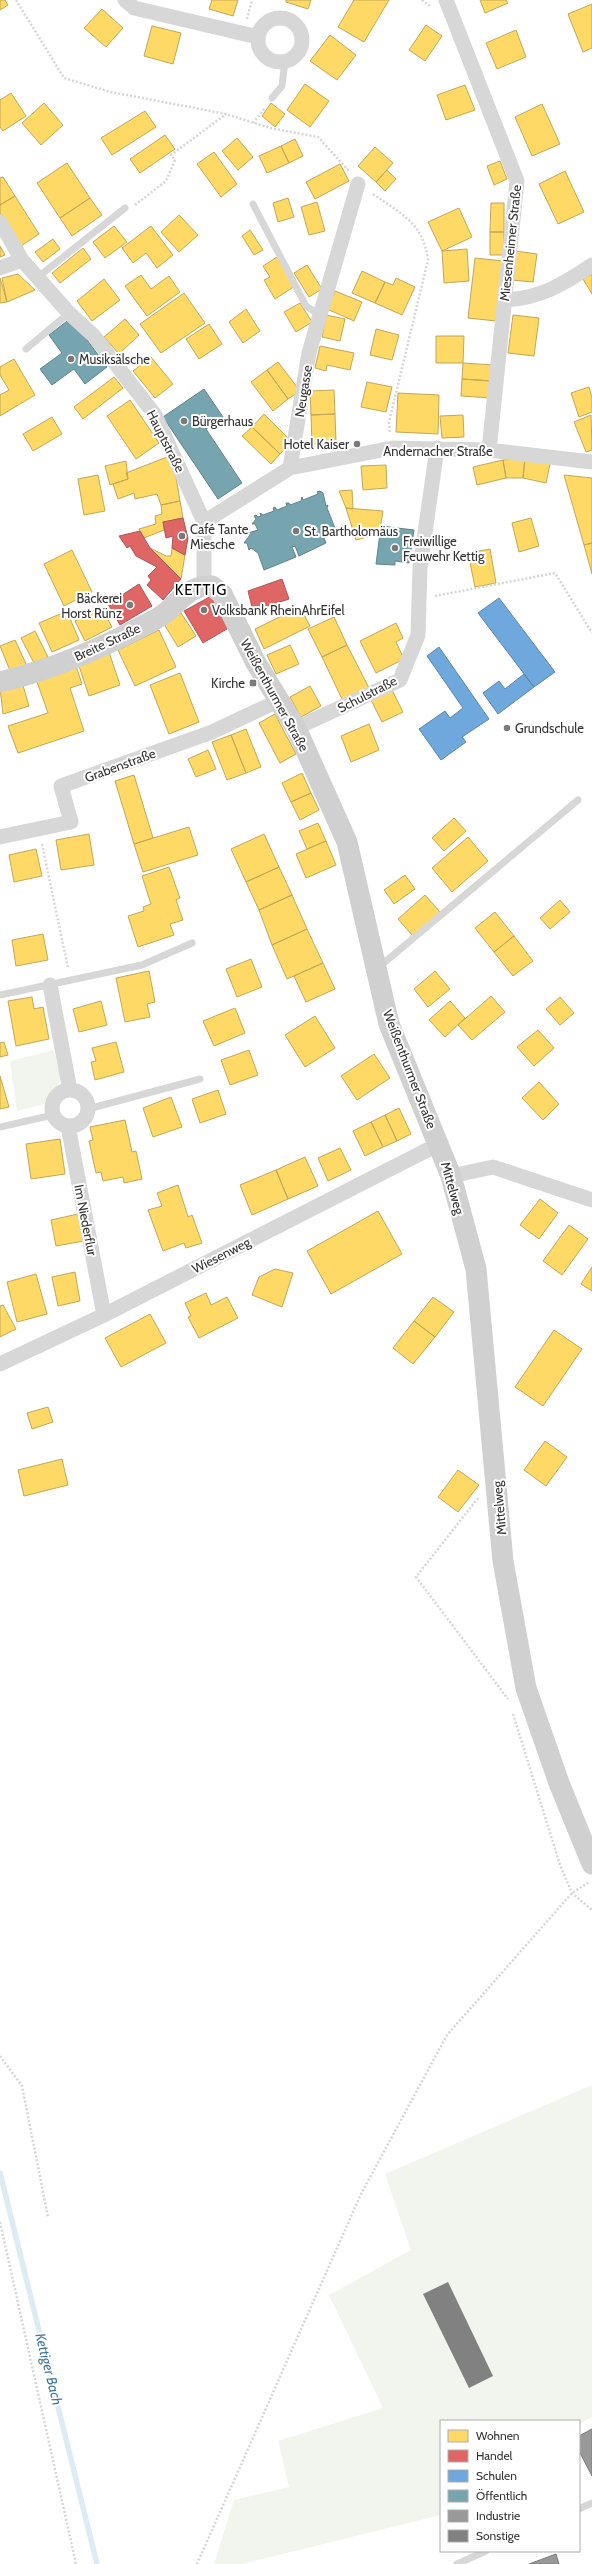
<svg xmlns="http://www.w3.org/2000/svg" width="592" height="2564" font-family="Cabin,sans-serif">
<rect width="100%" height="100%" fill="#fff"/>
<!-- green -->
<path fill="#f1f5ed" d="M54,1050L61,1080L44,1104L17,1111L10,1061Z
M592,2085V2417L579,2424V2421H441V2515L242,2564H214L234,2500L289,2487L278,2441L383,2408L329,2295L411,2250L385,2174Z"/>
<!-- homes -->
<path fill="#ffd966" stroke="#c2a757" d="M0,0H5L8,5L0,10Z
M212,0H238L233,16L209,9Z
M286,0H311L308,9L286,2Z
M354,0H389L364,42L338,27Z
M480,0H506L508,3L485,13Z
M592,4V48L583,52L568,14Z
M102,9L123,28L106,47L84,28Z
M426,25L442,36L425,61L409,50Z
M152,26L181,33L173,64L144,56Z
M516,30L526,57L497,69L486,43Z
M330,35L356,55L337,80L310,61Z
M305,84L329,101L310,127L287,110Z
M465,85L475,110L446,120L437,95Z
M11,93L26,116L3,131L0,127V100Z
M44,103L63,125L41,145L22,123Z
M271,103L285,114L275,127L262,116Z
M542,104L560,144L532,156L515,117Z
M145,111L156,127L112,155L101,138Z
M165,135L175,149L140,173L130,159Z
M237,138L253,157L238,170L222,151Z
M295,139L303,156L289,163L281,146Z
M281,146L289,163L267,173L259,156Z
M375,147L393,163L376,182L358,166Z
M214,152L237,184L221,197L197,164Z
M500,161L507,179L494,185L487,166Z
M67,163L90,198L60,218L37,183Z
M340,164L349,181L315,199L306,182Z
M387,170L396,179L385,191L376,182Z
M565,171L584,212L558,224L539,184Z
M3,177L15,196L0,205V178Z
M15,196L39,234L21,246L0,213V205Z
M90,198L102,215L72,236L60,218Z
M288,198L294,217L278,222L273,203Z
M317,202L325,231L309,235L301,207Z
M491,203H504V232H490Z
M459,208L472,237L442,251L428,222Z
M179,215L198,235L179,252L161,232Z
M114,226L127,242L105,258L93,242Z
M151,226L173,255L157,268L146,253L133,263L122,248Z
M250,230L263,250L254,255L242,236Z
M490,232H504L503,255H490Z
M53,239L60,249L43,262L35,252Z
M0,246L5,255L0,257Z
M83,248L91,259L60,283L52,273Z
M467,249L469,281L444,283L442,251Z
M515,251L537,254L533,282L512,280Z
M277,257L295,286L275,299L264,280L270,277L263,266Z
M475,258L503,261L496,321L468,318Z
M307,265L322,289L309,297L294,273Z
M362,271L385,282L375,303L352,293Z
M18,274L35,290L7,302L2,278Z
M592,274V294L583,279Z
M141,275L151,289L169,276L180,292L147,316L125,286Z
M0,278L7,302L0,303Z
M396,278L415,287L402,315L375,303L385,282L393,285Z
M104,279L120,300L92,321L77,301Z
M335,291L362,302L354,321L327,309Z
M184,293L205,323L161,353L140,324Z
M300,303L312,322L296,332L284,312Z
M246,309L260,331L243,343L229,322Z
M326,315L345,319L340,341L322,337Z
M513,315L539,318L534,356L508,353Z
M125,319L139,335L119,354L104,337Z
M209,324L222,344L199,359L186,339Z
M376,329L399,335L392,360L370,355Z
M436,336H464L463,363H436Z
M320,346L354,353L350,370L327,365L326,371L315,368Z
M151,357L173,384L155,398L133,371Z
M14,359L35,395L0,416V395L9,390L0,375V367Z
M278,362L300,391L288,399L267,370Z
M463,363L493,365L492,381L462,379Z
M267,370L288,399L273,411L251,382Z
M114,377L123,388L83,419L74,407Z
M462,379L492,381L491,398L461,396Z
M367,382L392,387L386,412L361,407Z
M589,387L592,398V412L579,417L571,393Z
M334,390L335,414L311,415L310,391Z
M398,393L439,395L438,434L396,432Z
M130,400L159,443L136,459L107,416Z
M264,414L292,442L280,454L252,427Z
M335,414L336,443L312,444L311,415Z
M463,415L464,437L442,438L440,416Z
M591,415L592,450L586,452L574,422Z
M52,417L62,434L33,451L23,434Z
M252,427L280,454L271,464L242,436Z
M167,457L176,477L180,501L161,505L157,494L135,499L134,493L118,499L113,484L128,479L126,473Z
M525,458L523,478H506L503,460Z
M525,458L550,464L546,483L523,478Z
M503,460L506,478L477,485L473,467Z
M126,461L128,479L110,485L105,466Z
M386,465L387,488L363,490L361,466Z
M98,475L105,511L84,515L78,479Z
M564,475L592,478V543L584,545Z
M352,490L353,509L346,508L339,491Z
M180,501L183,518L163,522L164,530L144,538L139,529L156,524L155,516L162,514L161,505Z
M346,508L383,511L379,534L356,540Z
M531,518L539,546L519,552L512,523Z
M592,543V574L584,545Z
M150,548L166,556H171L172,548L185,555L181,579Z
M490,549L496,583L475,587L468,553Z
M72,550L92,592L64,606L44,564Z
M101,607L112,627L85,641L75,621Z
M300,607L310,626L264,649L255,629Z
M67,611L79,640L52,652L39,623Z
M181,613L196,636L178,647L164,624Z
M334,617L347,645L322,657L308,629Z
M396,623L403,638L396,642L404,659L376,673L360,641Z
M159,630L176,667L135,686L118,650Z
M35,631L48,657L34,663L21,638Z
M15,640L27,666L11,673L0,646Z
M290,645L299,664L276,674L267,655Z
M347,645L369,688L343,701L322,657Z
M109,652L120,685L89,696L78,663Z
M76,666L82,684L70,688L84,731L18,753L8,726L48,713L36,679Z
M180,673L199,722L169,734L150,685Z
M22,682L29,706L3,714L0,688Z
M310,686L321,706L301,717L290,697Z
M392,690L403,712L382,722L371,700Z
M275,714L296,754L280,763L259,723Z
M369,724L379,750L351,762L341,736Z
M246,729L261,767L246,773L231,735Z
M231,735L246,773L227,780L212,742Z
M208,750L216,769L196,777L188,759Z
M302,773L311,793L291,802L282,783Z
M134,775L153,838L134,844L115,781Z
M311,793L319,810L300,820L291,802Z
M454,818L466,831L444,851L432,838Z
M318,823L326,841L307,849L299,831Z
M189,827L198,855L143,872L134,844Z
M89,834L94,865L61,870L56,840Z
M264,834L279,867L246,882L231,849Z
M468,837L488,861L452,892L432,868Z
M326,841L336,865L306,878L296,854Z
M36,849L42,876L14,882L9,855Z
M169,867L180,898L176,900L183,920L170,924L174,935L138,947L128,916L144,911L143,907L151,904L142,876Z
M279,867L292,895L259,910L246,882Z
M405,875L415,889L394,904L384,890Z
M292,895L307,929L272,945L259,910Z
M425,895L440,912L413,936L398,919Z
M560,900L570,912L550,929L540,918Z
M495,912L514,936L494,952L475,928Z
M307,929L323,963L287,979L272,945Z
M43,934L48,960L16,966L12,940Z
M514,936L533,961L513,976L494,952Z
M251,959L262,987L237,997L226,969Z
M323,963L335,989L306,1002L294,976Z
M149,971L155,1002L147,1004L150,1017L125,1022L116,978Z
M435,971L450,989L428,1007L414,989Z
M491,996L505,1012L472,1040L458,1025Z
M32,997L34,1009L43,1007L49,1039L16,1046L8,1001Z
M560,997L574,1013L560,1025L546,1009Z
M101,1001L107,1025L79,1032L73,1009Z
M450,1001L465,1018L445,1037L429,1020Z
M235,1008L245,1033L214,1046L203,1021Z
M315,1016L335,1048L305,1067L285,1035Z
M538,1030L554,1048L534,1066L517,1047Z
M4,1042L8,1055L0,1057V1043Z
M116,1042L124,1072L95,1080L91,1062L96,1061L92,1048Z
M249,1050L258,1075L230,1085L221,1060Z
M374,1054L390,1078L357,1100L341,1076Z
M0,1076L9,1107L0,1109Z
M539,1082L559,1104L543,1120L522,1098Z
M218,1090L226,1114L200,1123L192,1099Z
M171,1097L182,1127L153,1137L143,1108Z
M399,1108L411,1134L397,1141L385,1115Z
M385,1115L397,1141L383,1147L371,1122Z
M125,1120L132,1152L136,1151L142,1179L124,1183L123,1177L103,1181L101,1172L96,1173L89,1141L93,1140L90,1127Z
M371,1122L383,1147L365,1156L353,1131Z
M60,1139L65,1174L31,1179L26,1144Z
M340,1148L351,1170L328,1181L318,1158Z
M305,1157L318,1186L288,1199L276,1170Z
M276,1170L288,1199L252,1215L240,1185Z
M178,1185L188,1217L192,1215L202,1243L186,1248L184,1243L163,1251L148,1210L162,1206L157,1193Z
M540,1199L558,1213L539,1239L520,1225Z
M378,1211L402,1254L331,1294L307,1251Z
M78,1214L84,1241L56,1246L51,1220Z
M569,1225L588,1239L562,1275L543,1261Z
M592,1267V1291L581,1284Z
M275,1269L293,1273L282,1307L252,1295L259,1277Z
M75,1272L80,1301L58,1306L52,1277Z
M36,1274L47,1314L17,1322L7,1282Z
M206,1293L211,1305L227,1297L238,1318L199,1338L188,1317L191,1316L185,1303Z
M433,1297L454,1312L435,1337L414,1321Z
M3,1305L16,1329L0,1337V1306Z
M150,1314L166,1343L121,1367L105,1338Z
M414,1321L435,1337L413,1364L393,1348Z
M554,1330L582,1349L543,1406L515,1387Z
M48,1407L53,1422L32,1429L27,1413Z
M545,1441L567,1457L546,1486L524,1470Z
M62,1459L68,1485L24,1496L18,1470Z
M458,1470L479,1485L458,1512L438,1497Z"/>
<!-- shops -->
<path fill="#e06666" stroke="#ac5757" d="M183,518L188,538L185,555L172,548L173,536L166,538L163,522Z
M140,531L150,548L181,579L163,600L147,585L151,580L148,576L157,567L136,556L130,546L127,548L119,536Z
M282,579L289,599L253,611L248,591Z
M139,584L152,606L120,625L108,604Z
M213,595L232,626L203,643L184,611Z"/>
<!-- schools -->
<path fill="#6fa8dc" stroke="#5d85a9" d="M499,598L555,672L534,687L478,613Z
M439,647L489,719L462,737L466,742L441,760L419,729L445,711L450,718L463,708L427,656Z
M524,674L534,687L498,714L483,693L499,681L505,689Z"/>
<!-- public -->
<path fill="#76a5af" stroke="#62838a" d="M71,318L107,367L85,384L74,369L52,385L40,369L62,353L49,335Z
M204,389L223,417L206,429L242,483L218,499L163,417Z
M320,491L323,493L326,506L328,505L327,508L335,528L337,527V533L334,531L323,535L326,543L299,556L295,546L292,547L296,557L264,570L258,553L251,548L249,550L247,543H244L250,535L248,533L258,530L255,524H252L256,519L254,516L256,515L258,517L261,516L260,513L263,515L274,511L273,508L275,507L277,510L287,506L286,503H289L290,505L301,501L302,497L303,500L318,494L317,492Z
M381,526L414,530L409,563L395,561V565L376,564Z"/>
<!-- industry -->
<path fill="#999" stroke="#7a7a7a" d="M592,2429V2476L579,2451V2436Z
M556,2554L559,2564H529Z"/>
<g fill="none" stroke-linecap="round" stroke-linejoin="round">
<!-- stream -->
<path stroke="#ddebf3" stroke-width="5.5" d="M0,2173L97,2564"/>
</g>
<!-- building -->
<path fill="#818181" d="M448,2282L493,2376L469,2388L423,2294Z"/>
<g fill="none" stroke-linecap="round" stroke-linejoin="round">
<!-- path -->
<path stroke="#d6d6d6" stroke-width="2.5" stroke-dasharray="2 2" stroke-linecap="butt" d="M16,0L64,78L111,92L226,114L270,128L318,137L349,171
M422,0L430,6
M247,19L252,0
M253,123L265,108
M373,194C401,214 423,222 428,260L389,422L390,433
M135,205L166,181L175,160L171,155L226,114
M435,596L555,573L592,633
M42,844L68,968
M478,1498L416,1577L508,1699
M513,1714L560,1865L572,1893L592,1910
M0,2056L22,2086L48,2217
M0,2222L76,2564
M197,2564L361,2194L447,2035L572,1893L588,1883"/>
<!-- lane -->
<path stroke="#d7d7d7" stroke-width="7" d="M272,98L282,86L285,61
M253,204L306,306L320,315
M38,277L125,208
M26,349L69,313
M379,967L578,800
M0,995L142,965L192,943
M88,1109L200,1079
M0,1127L53,1115
M579,2509L592,2503
M457,2564L486,2551"/>
<!-- street -->
<path stroke="#d7d7d7" stroke-width="15" d="M125,0L134,8L258,37
M446,0L517,181L489,450
M258 40a22 22 0 1 1 44 0a22 22 0 1 1-44 0Z
M0,222L22,260L69,313L94,336L155,415L204,522V585
M0,268L22,260
M504,300C539,299 564,284 592,265
M290,468L309,353L358,184
M204,522L290,468L392,448L489,450L592,462
M296,728L400,680L418,635L420,568L437,448
M0,837L71,822L61,786L212,732L278,701
M50,985L70,1090
M52 1108a18 18 0 1 1 36 0a18 18 0 1 1-36 0Z
M68,1126L104,1315
M451,1176L493,1167L592,1200
M0,1364L104,1315L439,1144"/>
<!-- secondary -->
<path stroke="#d0d0d0" stroke-width="21" d="M0,682C55,669 107,646 156,619C177,608 186,584 212,586L222,594L256,663L296,728L347,842L389,1024L451,1176L476,1269L503,1561L526,1688L559,1783L592,1864"/>
</g>
<!-- markers -->
<g fill="#7a7a7a" stroke="#fff" stroke-width="1.5">
<circle cx="71" cy="359" r="4"/>
<circle cx="184" cy="421" r="4"/>
<circle cx="357" cy="444" r="4"/>
<circle cx="296" cy="531" r="4"/>
<circle cx="182" cy="536" r="4"/>
<circle cx="395" cy="548" r="4"/>
<circle cx="130" cy="605" r="4"/>
<circle cx="204" cy="610" r="4"/>
<rect x="249" y="679" width="8" height="8" rx="2"/>
<circle cx="507" cy="728" r="4"/>
</g>
<g text-anchor="middle" stroke-width="4" stroke-linejoin="round" paint-order="stroke">
<!-- street labels -->
<g font-size="13" fill="#333" stroke="#fff">
<text transform="translate(510 243) rotate(-84)" y="5">Miesenheimer Straße</text>
<text transform="translate(303 391) rotate(-81)" y="5">Neugasse</text>
<text transform="translate(166 441) rotate(63)" y="5">Hauptstraße</text>
<text x="438" y="456">Andernacher Straße</text>
<text transform="translate(107 642) rotate(-25)" y="5">Breite Straße</text>
<text transform="translate(367 694) rotate(-27)" y="5">Schulstraße</text>
<text transform="translate(275 695) rotate(61)" y="5">Weißenthurmer Straße</text>
<text transform="translate(120 765) rotate(-20)" y="5">Grabenstraße</text>
<text transform="translate(410 1069) rotate(69)" y="5">Weißenthurmer Straße</text>
<text transform="translate(453 1188) rotate(74)" y="5">Mittelweg</text>
<text transform="translate(86 1220) rotate(79)" y="5">Im Niederflur</text>
<text transform="translate(221 1255) rotate(-27)" y="5">Wiesenweg</text>
<text transform="translate(499 1508) rotate(-95)" y="5">Mittelweg</text>
</g>
<!-- poi labels -->
<g font-size="13" fill="#333" stroke="#fff" text-anchor="start">
<text x="79" y="364">Musiksälsche</text>
<text x="192" y="426">Bürgerhaus</text>
<text x="349" y="449" text-anchor="end">Hotel Kaiser</text>
<text x="190" y="534">Café Tante<tspan x="190" dy="15">Miesche</tspan></text>
<text x="304" y="536">St. Bartholomäus</text>
<text x="403" y="546">Freiwillige<tspan x="403" dy="15">Feuwehr Kettig</tspan></text>
<text x="122" y="603" text-anchor="end">Bäckerei<tspan x="122" dy="15">Horst Rünz</tspan></text>
<text x="212" y="615">Volksbank RheinAhrEifel</text>
<text x="245" y="688" text-anchor="end">Kirche</text>
<text x="515" y="733">Grundschule</text>
</g>
<!-- water labels -->
<g font-size="14" font-style="italic" fill="#3f7597" stroke="#fff">
<text transform="translate(49 2369) rotate(76)" y="5">Kettiger Bach</text>
</g>
<!-- quarter labels -->
<g font-size="15" letter-spacing="1" fill="#000" stroke="#fff">
<text x="201" y="595">KETTIG</text>
</g>
</g>
<!-- legend -->
<rect x="440" y="2420" width="140" height="132" fill="#ffffff" stroke="#adadad"/>
<rect x="448" y="2430" width="20" height="12" fill="#ffd966" stroke="#adadad"/>
<text x="476" y="2440" font-size="12" fill="#333333">Wohnen</text>
<rect x="448" y="2450" width="20" height="12" fill="#e06666" stroke="#adadad"/>
<text x="476" y="2460" font-size="12" fill="#333333">Handel</text>
<rect x="448" y="2470" width="20" height="12" fill="#6fa8dc" stroke="#adadad"/>
<text x="476" y="2480" font-size="12" fill="#333333">Schulen</text>
<rect x="448" y="2490" width="20" height="12" fill="#76a5af" stroke="#adadad"/>
<text x="476" y="2500" font-size="12" fill="#333333">Öffentlich</text>
<rect x="448" y="2510" width="20" height="12" fill="#999999" stroke="#adadad"/>
<text x="476" y="2520" font-size="12" fill="#333333">Industrie</text>
<rect x="448" y="2530" width="20" height="12" fill="#818181" stroke="#adadad"/>
<text x="476" y="2540" font-size="12" fill="#333333">Sonstige</text>
</svg>
